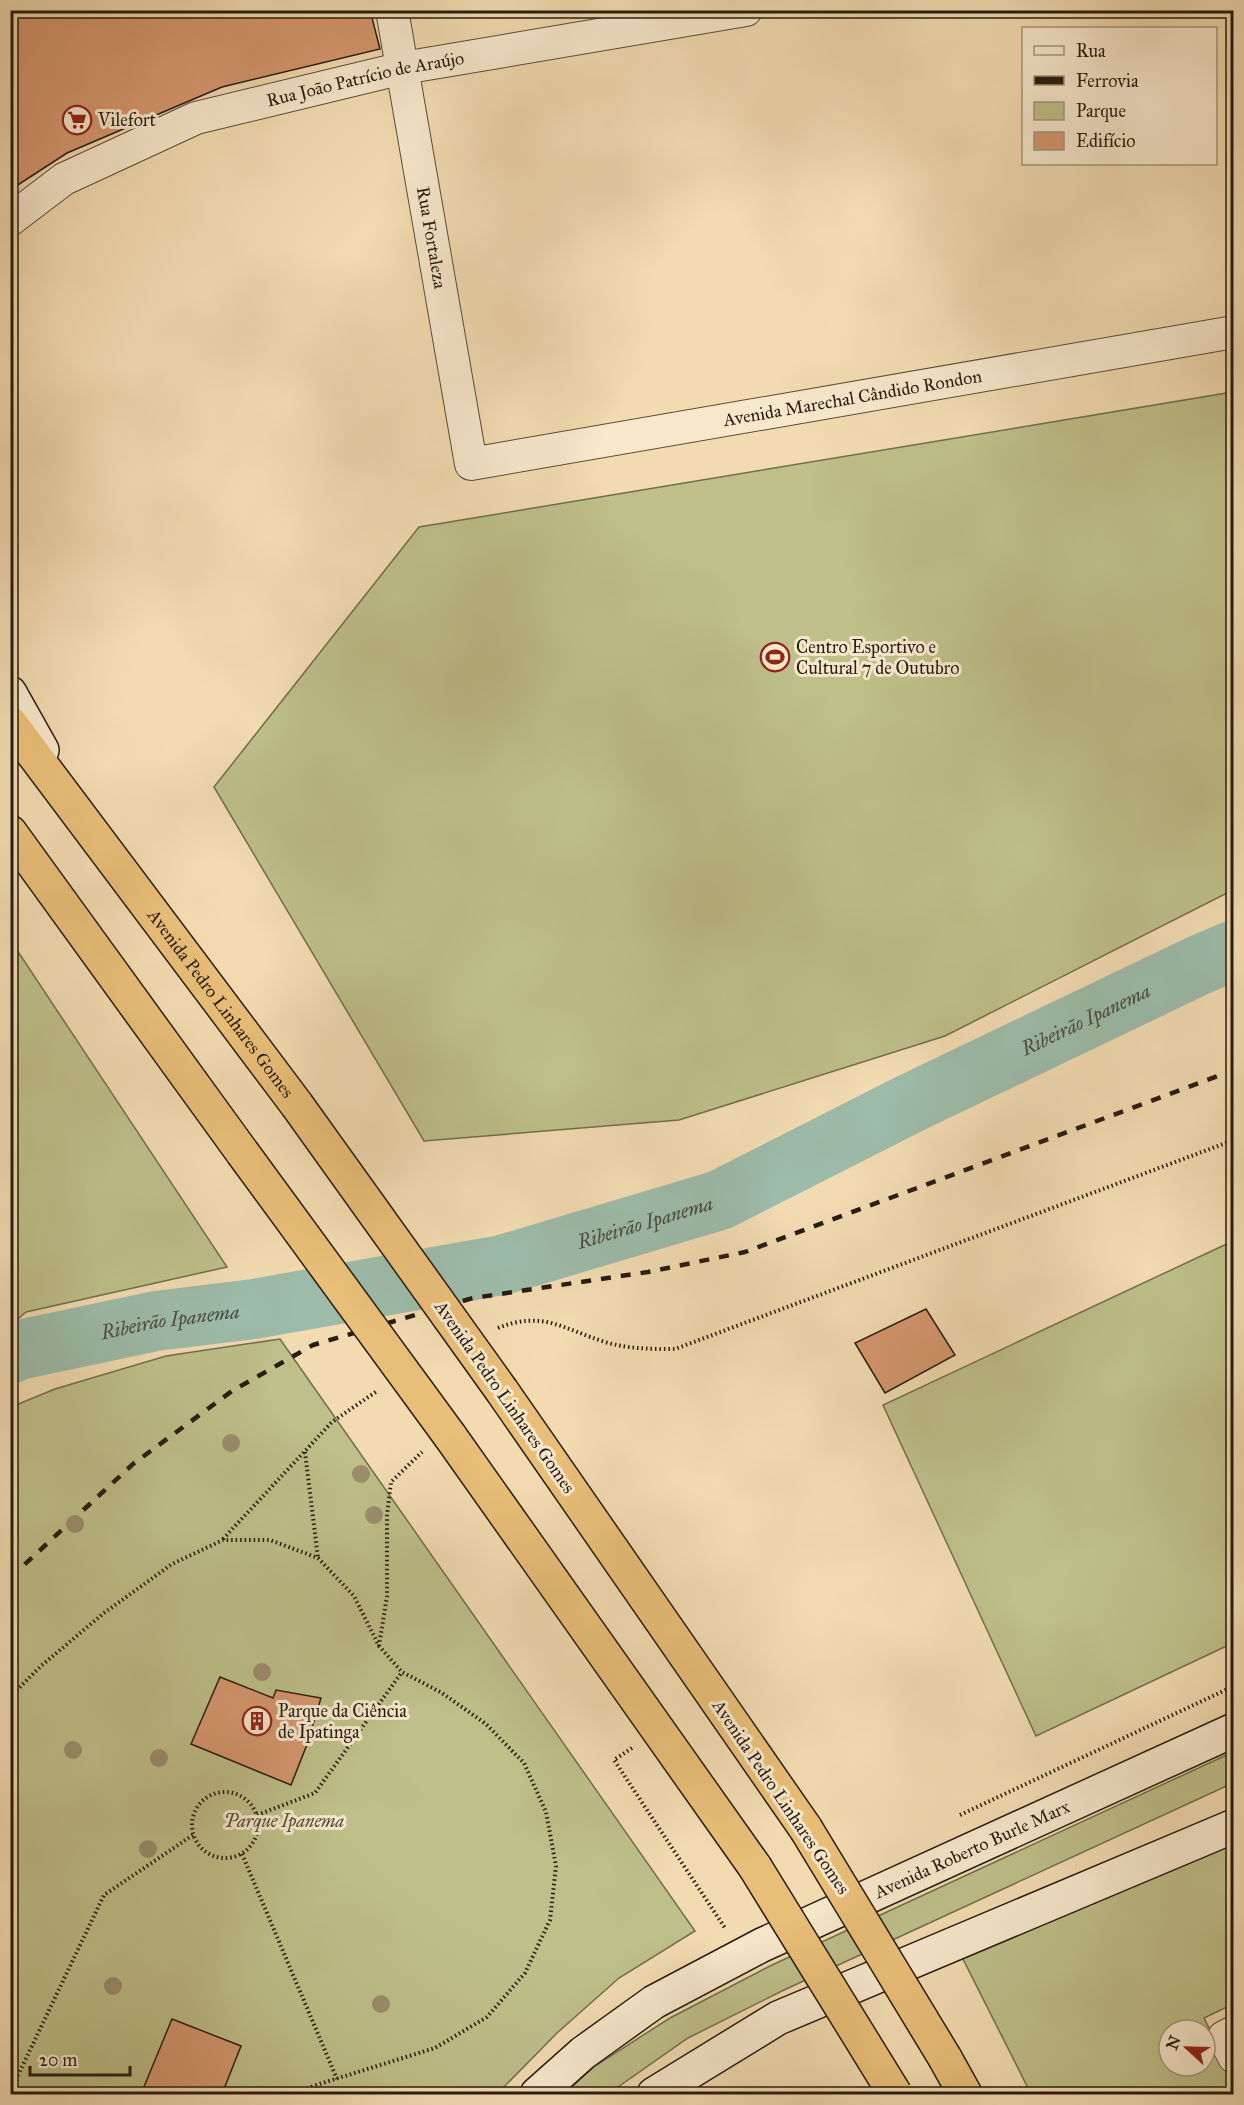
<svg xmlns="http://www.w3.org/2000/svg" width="1244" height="2105" font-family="'IM FELL Great Primer',serif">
<rect width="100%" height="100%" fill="#f2dbb1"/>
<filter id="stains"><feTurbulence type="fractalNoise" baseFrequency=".00333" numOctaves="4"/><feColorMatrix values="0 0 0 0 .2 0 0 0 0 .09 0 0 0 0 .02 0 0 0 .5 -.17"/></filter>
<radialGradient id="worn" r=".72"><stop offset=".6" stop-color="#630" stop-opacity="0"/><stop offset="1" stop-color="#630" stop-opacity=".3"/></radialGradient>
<!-- green -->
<path fill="#bebf89" stroke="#726e4d" stroke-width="1.5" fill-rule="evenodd" d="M1233,392V890L945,1036L679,1120L424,1141L214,787L419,527Z
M10,941H11L227,1267L26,1312L11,1325Z
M1233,1241V1643L1036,1736L883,1405Z
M280,1339L695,1931L619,1978L557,2033L497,2094H11V1407L55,1389L166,1356Z
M1233,1752V1783L784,1990L688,2038L608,2094H564L595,2066L670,2018L772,1965Z
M1233,1831V2004L1204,2018L1233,2076V2094H1031L962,1957ZM1169,2030H1205V2066H1169Z"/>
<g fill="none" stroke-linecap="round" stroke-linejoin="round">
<!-- river -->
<path stroke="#9cbba9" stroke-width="60" id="s1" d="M10,1354L14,1351L156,1321L254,1309L502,1265L720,1200L911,1103L1197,966L1234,950"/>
</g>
<!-- building -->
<path fill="#d6976f" stroke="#271c11" stroke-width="1.5" d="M10,10H370L380,49L222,87L67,153L10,190Z
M926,1309L955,1355L885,1393L855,1343Z
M220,1677L273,1698L276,1690L321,1698L306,1747L291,1785L191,1744Z
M172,2019L241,2046L222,2094H141Z"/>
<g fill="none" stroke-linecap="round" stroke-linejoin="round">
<!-- minor casing -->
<g stroke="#5a4c39" stroke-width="34">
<g id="minor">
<path id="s2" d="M392,10L471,464L1234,332"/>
<path id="s3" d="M10,220L64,179L196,118L403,68L746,10"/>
<path d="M1234,2032L1224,2037L1234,2057"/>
</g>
</g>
<!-- secondary casing -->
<g stroke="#271c11" stroke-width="36">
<g id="secondary">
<path d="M10,693L42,750"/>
<path id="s4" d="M537,2094L583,2053L654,2002L762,1945L1234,1730"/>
<path d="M654,2094L778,2018L1234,1826"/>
</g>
</g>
<!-- trunk casing -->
<g stroke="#271c11" stroke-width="36">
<g id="trunk">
<path id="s5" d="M10,723L297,1105"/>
<path d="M10,832L242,1152"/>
<path d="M502,1391L806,1829"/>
<path d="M450,1436L755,1867"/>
<path d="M945,2058L965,2094"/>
</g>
</g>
<!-- path -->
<path stroke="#271c11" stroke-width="4" stroke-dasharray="1.5 3" stroke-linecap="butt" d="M498,1328C543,1310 563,1329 605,1342C628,1349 651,1349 675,1349L1234,1140
M305,1452L318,1558
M223,1539L332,1422L377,1391
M379,1646L387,1596V1515L391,1482L422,1452
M10,1697L41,1666L104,1613L172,1564L223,1540H270L318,1558L354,1596L379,1646L402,1672L442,1693L486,1724L524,1763L546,1812L556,1866L550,1920L525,1973L487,2017L435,2048L313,2086L296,2094
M632,1748L614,1760L725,1928
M192 1825a33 33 0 1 1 66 0a33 33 0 1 1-66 0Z
M257,1815L315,1793L402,1672
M960,1815L1234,1686
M242,1854L337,2079
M10,2092L104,1895L193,1835"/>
<!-- minor -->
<use href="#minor" stroke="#f7e8cc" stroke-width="32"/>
<!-- secondary -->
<use href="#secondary" stroke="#f7e8cc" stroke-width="33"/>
<!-- trunk -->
<use href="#trunk" stroke="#e9be78" stroke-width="33"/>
<!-- rail -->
<path stroke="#271c11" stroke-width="4.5" stroke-dasharray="10 10" stroke-linecap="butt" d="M10,1578L133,1464L232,1391L313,1345L473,1298L648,1272L745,1252L1234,1070"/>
<!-- trunk-bridge casing -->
<g stroke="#271c11" stroke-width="36" stroke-linecap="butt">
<path id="trunk-bridge" d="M297,1105L502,1391
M242,1152L450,1436
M806,1829L945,2058
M755,1867L895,2094"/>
</g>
<!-- trunk-bridge -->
<use href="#trunk-bridge" stroke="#e9be78" stroke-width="33"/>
</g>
<!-- trees -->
<g fill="#9b8d6d">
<circle cx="231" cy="1443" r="9"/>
<circle cx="361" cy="1474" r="9"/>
<circle cx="374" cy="1515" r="9"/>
<circle cx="75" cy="1524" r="9"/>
<circle cx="262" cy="1672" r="9"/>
<circle cx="73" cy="1750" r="9"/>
<circle cx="159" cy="1758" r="9"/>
<circle cx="148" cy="1849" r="9"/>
<circle cx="113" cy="1986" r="9"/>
<circle cx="381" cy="2004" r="9"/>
</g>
<!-- icons -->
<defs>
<g id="supermarket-ring" transform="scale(1.5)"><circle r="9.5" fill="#f7e8cc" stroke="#8f2418" stroke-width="1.5"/><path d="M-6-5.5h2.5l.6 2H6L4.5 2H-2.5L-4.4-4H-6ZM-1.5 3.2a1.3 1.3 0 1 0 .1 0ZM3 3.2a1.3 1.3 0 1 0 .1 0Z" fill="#8f2418"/></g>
<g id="stadium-ring" transform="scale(1.5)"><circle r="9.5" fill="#f7e8cc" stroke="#8f2418" stroke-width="1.5"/><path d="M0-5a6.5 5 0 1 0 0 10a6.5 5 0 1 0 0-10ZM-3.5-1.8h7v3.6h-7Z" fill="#8f2418"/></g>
<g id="building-ring" transform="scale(1.5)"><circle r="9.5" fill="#f7e8cc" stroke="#8f2418" stroke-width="1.5"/><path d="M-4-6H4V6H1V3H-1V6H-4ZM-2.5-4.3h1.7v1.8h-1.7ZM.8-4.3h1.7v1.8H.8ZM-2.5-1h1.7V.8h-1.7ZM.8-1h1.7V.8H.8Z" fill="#8f2418"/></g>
</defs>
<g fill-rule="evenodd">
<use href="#supermarket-ring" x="77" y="120"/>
<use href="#stadium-ring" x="775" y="657"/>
<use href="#building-ring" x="257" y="1721"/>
</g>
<g text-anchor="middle" stroke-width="6" stroke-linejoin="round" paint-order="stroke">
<!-- street labels -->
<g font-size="18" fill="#271c11" stroke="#f7e8cc">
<text dy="6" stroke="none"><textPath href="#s3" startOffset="387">Rua João Patrício de Araújo</textPath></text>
<text dy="6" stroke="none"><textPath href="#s2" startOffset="231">Rua Fortaleza</textPath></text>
<text dy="6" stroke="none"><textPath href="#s2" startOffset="848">Avenida Marechal Cândido Rondon</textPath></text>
<text dy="6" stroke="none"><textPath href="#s5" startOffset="351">Avenida Pedro Linhares Gomes</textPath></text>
<text transform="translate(505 1397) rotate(55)" y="6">Avenida Pedro Linhares Gomes</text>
<text transform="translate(781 1797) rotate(56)" y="6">Avenida Pedro Linhares Gomes</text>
<text dy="6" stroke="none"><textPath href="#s4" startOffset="502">Avenida Roberto Burle Marx</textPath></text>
</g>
<!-- poi labels -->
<g font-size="18" fill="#271c11" stroke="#f7e8cc" text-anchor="start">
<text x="98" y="126">Vilefort</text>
<text x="796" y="653">Centro Esportivo e<tspan x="796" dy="21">Cultural 7 de Outubro</tspan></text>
<text x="278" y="1717">Parque da Ciência<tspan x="278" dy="21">de Ipatinga</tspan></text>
</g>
<!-- park labels -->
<g font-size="18" font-style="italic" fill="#544d35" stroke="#f7e8cc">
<text x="284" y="1827">Parque Ipanema</text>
</g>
<!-- water labels -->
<g font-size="20" font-style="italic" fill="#4a4c3f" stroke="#f7e8cc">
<text dy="7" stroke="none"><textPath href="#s1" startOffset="1136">Ribeirão Ipanema</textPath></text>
<text dy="7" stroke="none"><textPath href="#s1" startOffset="650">Ribeirão Ipanema</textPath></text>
<text dy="7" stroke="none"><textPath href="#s1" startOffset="164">Ribeirão Ipanema</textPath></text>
</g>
</g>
<!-- margin -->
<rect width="1244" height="2105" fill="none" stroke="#f2dbb1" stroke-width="36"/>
<rect x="12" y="12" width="1220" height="2081" fill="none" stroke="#271c11" stroke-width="3"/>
<rect x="18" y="18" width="1208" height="2069" fill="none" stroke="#271c11" stroke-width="1.5"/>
<!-- legend -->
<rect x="1022" y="27" width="195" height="138" fill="#f7e8cc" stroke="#a49681" stroke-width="1.5"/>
<rect x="1034" y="46" width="30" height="9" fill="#f7e8cc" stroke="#a49681" stroke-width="1.5"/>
<text x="1076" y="57" font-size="18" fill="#271c11">Rua</text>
<rect x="1034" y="76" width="30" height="9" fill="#271c11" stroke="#a49681" stroke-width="1.5"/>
<text x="1076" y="87" font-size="18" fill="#271c11">Ferrovia</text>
<rect x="1034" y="102" width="30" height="18" fill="#bebf89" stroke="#a49681" stroke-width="1.5"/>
<text x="1076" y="117" font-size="18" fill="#271c11">Parque</text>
<rect x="1034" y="132" width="30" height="18" fill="#d6976f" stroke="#a49681" stroke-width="1.5"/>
<text x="1076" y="147" font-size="18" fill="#271c11">Edifício</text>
<!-- north arrow -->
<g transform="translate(1187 2048) rotate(292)"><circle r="28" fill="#f7e8cc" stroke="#a49681" stroke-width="1.5"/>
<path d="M0-4.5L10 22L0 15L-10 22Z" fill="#8f2418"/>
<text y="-9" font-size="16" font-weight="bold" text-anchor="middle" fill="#271c11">N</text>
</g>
<!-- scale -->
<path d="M30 2066v9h100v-9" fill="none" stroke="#271c11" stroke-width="3"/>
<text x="39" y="2066" font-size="18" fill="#271c11" stroke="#f7e8cc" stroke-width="4.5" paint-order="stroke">20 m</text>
<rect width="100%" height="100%" filter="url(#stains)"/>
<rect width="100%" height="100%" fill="url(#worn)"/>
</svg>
